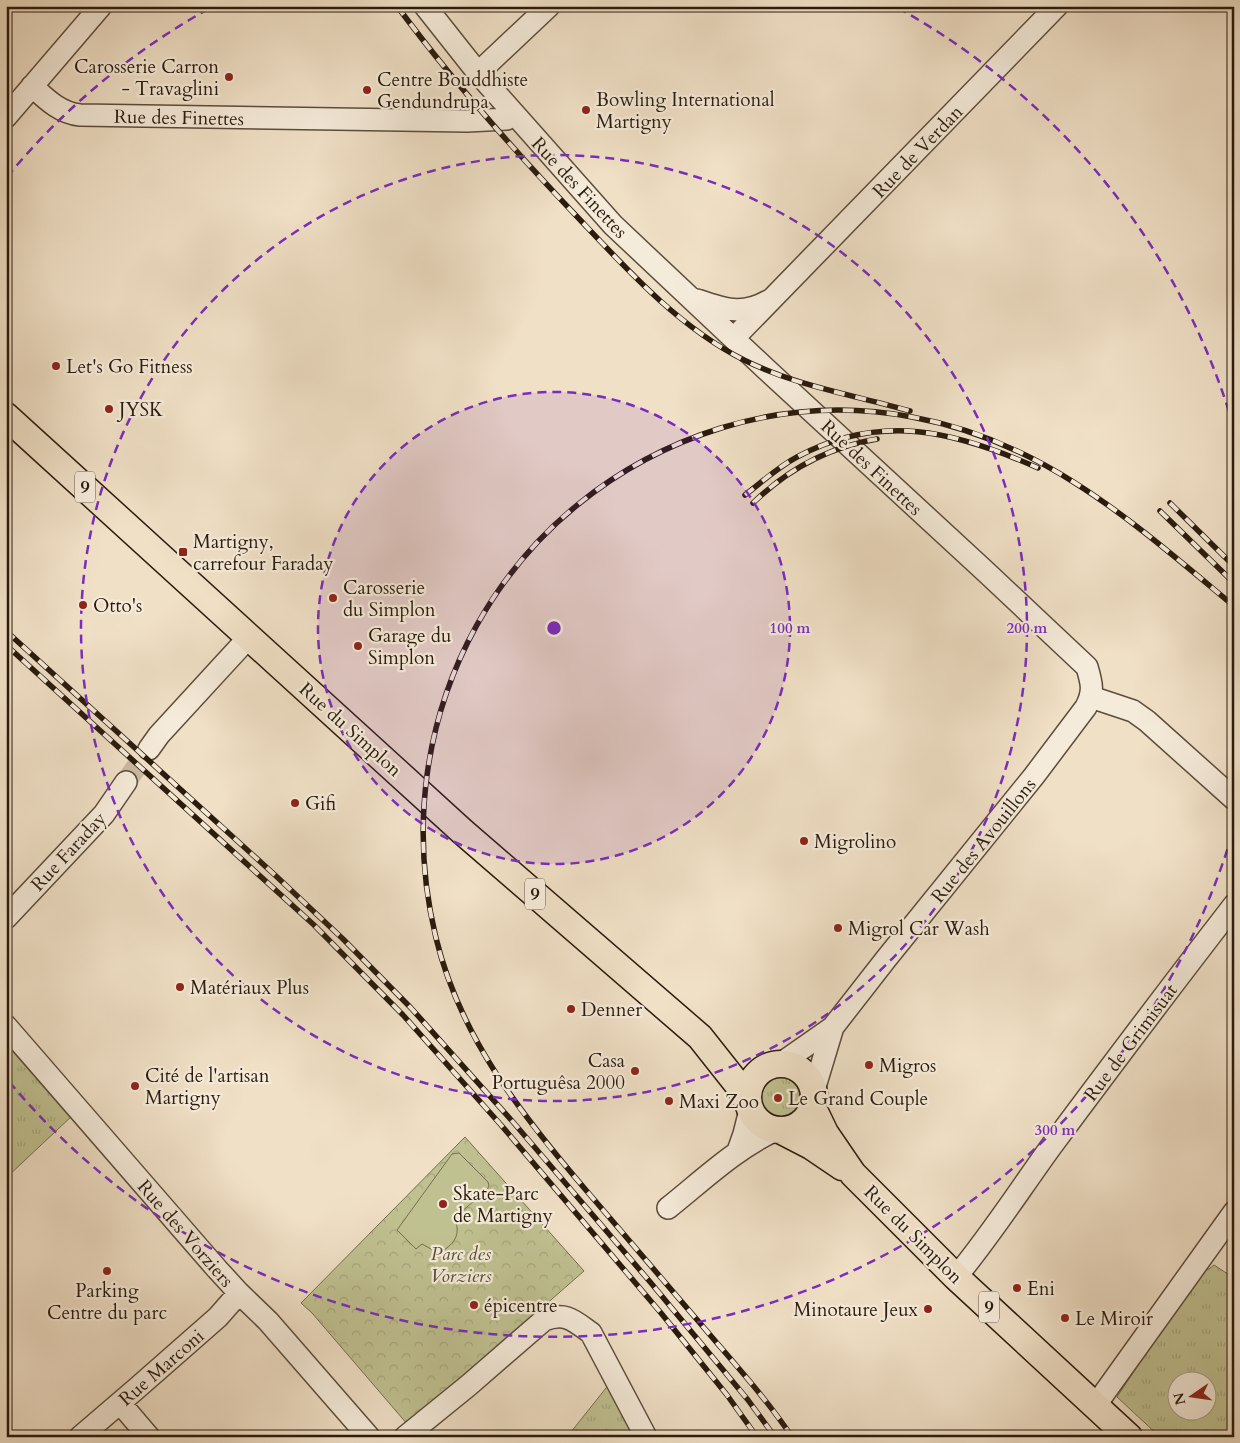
<svg xmlns="http://www.w3.org/2000/svg" width="1240" height="1443" font-family="Cardo,serif">
<defs>
<pattern id="grass-tufts" width="24" height="20" patternUnits="userSpaceOnUse" patternTransform="scale(1.25)"><rect width="24" height="20" fill="#c0c191"/><path d="M3 7l-1-3M5 7V3M7 7l1-3M15 17l-1-3M17 17v-4M19 17l1-3" fill="none" stroke="#a5a57c"/></pattern>
<pattern id="park-crowns" width="20" height="18" patternUnits="userSpaceOnUse" patternTransform="scale(1.25)"><rect width="20" height="18" fill="#c0c191"/><path d="M2 6a3 3 0 1 1 6 0M12 15a3 3 0 1 1 6 0" fill="none" stroke="#a5a57c"/></pattern>
</defs>
<rect width="100%" height="100%" fill="#f0e0c6"/>
<filter id="stains"><feTurbulence type="fractalNoise" baseFrequency=".004" numOctaves="4"/><feColorMatrix values="0 0 0 0 .2 0 0 0 0 .09 0 0 0 0 .02 0 0 0 .5 -.17"/></filter>
<radialGradient id="worn" r=".72"><stop offset=".6" stop-color="#630" stop-opacity="0"/><stop offset="1" stop-color="#630" stop-opacity=".3"/></radialGradient>
<!-- grass -->
<path fill="url(#grass-tufts)" stroke="#756e50" fill-rule="evenodd" d="M6,1041L73,1115L6,1178Z
M758 1097a21 21 0 1 1 42 0a21 21 0 1 1-42 0Z
M1214,1265L1234,1278V1437H1160L1117,1397L1201,1270L1209,1269ZM1178,1380H1208V1410H1178Z
M610,1383L633,1428L623,1437H567Z"/>
<!-- park -->
<path fill="url(#park-crowns)" stroke="#756e50" d="M465,1137L584,1271L408,1425L312,1313L301,1303Z"/>
<!-- pitch -->
<path fill="#c0c191" stroke="#756e50" d="M459,1153L488,1182L489,1186L487,1190L454,1218C461,1232 456,1242 444,1250L431,1249L422,1244L416,1249L397,1230L452,1154Z"/>
<g fill="none" stroke-linecap="round" stroke-linejoin="round">
<!-- minor-tunnel -->
<path stroke="#c8b9a1" stroke-width="21" stroke-dasharray="21 11" stroke-linecap="butt" d="M126,782L149,749"/>
<!-- minor casing -->
<g stroke="#5c4c3c" stroke-width="24">
<path id="minor" d="M425,6L478,73L613,225L767,370L986,572L1087,667C1092,684 1094,691 1086,707L1034,776L886,959L833,1027L780,1064
M478,73L549,6
M32,86C46,99 60,113 80,115L467,121L507,119L514,114
M6,117L101,6
M697,300C723,309 742,316 768,301
M734,338L1057,6
M1091,697L1133,711L1147,721L1234,799
M149,749L159,735L249,637
M6,918L104,814L126,782
M6,1026L217,1269L239,1293L268,1321L369,1437
M814,1090L833,1027
M738,1151L744,1134L750,1110
M668,1208C702,1181 736,1148 776,1130
M956,1277C990,1236 1019,1191 1050,1148C1111,1066 1172,985 1234,905
M120,1403L149,1437
M1095,1406L1234,1212
M80,1437L136,1389L218,1317L239,1293
M405,1437L469,1385L544,1320C566,1312 573,1320 591,1333L646,1437"/>
</g>
<!-- major casing -->
<g stroke="#2a1b0e" stroke-width="29">
<path id="major" d="M6,416L463,832L700,1037L738,1085L748,1104
M748 1097a33 33 0 1 1 66 0a33 33 0 1 1-66 0Z
M813,1108L825,1133L853,1174L956,1277L1129,1437
M782,1131L811,1146L842,1167"/>
</g>
<!-- minor -->
<use href="#minor" stroke="#f5ebda" stroke-width="21"/>
<!-- major -->
<use href="#major" stroke="#f0e0c6" stroke-width="26"/>
<!-- rail casing -->
<g stroke="#2a1b0e" stroke-width="5.5">
<path id="rail" d="M397,6C454,83 518,155 584,224C632,275 681,328 744,360C796,386 854,395 910,411
M745,495C762,482 778,467 797,457C881,412 955,431 1038,468
M753,503C788,469 829,447 877,439
M1170,503L1234,566
M1160,511L1234,583
M6,631L276,876L343,939L411,1008L513,1122L651,1283L748,1400L775,1437
M6,645L314,925L403,1015L501,1125L661,1313L727,1395L757,1437
M792,1437C768,1401 739,1369 711,1336C669,1287 627,1238 585,1189C521,1114 460,1037 436,938C382,717 503,496 721,428C783,409 849,405 912,417C1044,441 1134,523 1234,606"/>
</g>
<!-- rail -->
<use href="#rail" stroke="#f5ebda" stroke-width="4" stroke-dasharray="11" stroke-linecap="butt"/>
</g>
<!-- distance rings -->
<circle cx="554" cy="628" r="236" fill="#7b2cbf" fill-opacity=".12"/>
<g fill="none" stroke="#7b2cbf" stroke-width="2.5" stroke-dasharray="9 6">
<circle cx="554" cy="628" r="236"/>
<circle cx="554" cy="628" r="473"/>
<path d="M1232 835A709 709 0 0 1 7 1079M7 177A709 709 0 0 1 210 8M898 8A709 709 0 0 1 1232 421"/>
</g>
<!-- markers -->
<g fill="#8f2418" stroke="#f5ebda" stroke-width="2">
<circle cx="229" cy="77" r="5"/>
<circle cx="367" cy="90" r="5"/>
<circle cx="586" cy="110" r="5"/>
<circle cx="56" cy="366" r="5"/>
<circle cx="109" cy="409" r="5"/>
<rect x="178" y="547" width="10" height="10" rx="2.5"/>
<circle cx="333" cy="598" r="5"/>
<circle cx="83" cy="605" r="5"/>
<circle cx="358" cy="646" r="5"/>
<circle cx="295" cy="803" r="5"/>
<circle cx="804" cy="841" r="5"/>
<circle cx="838" cy="928" r="5"/>
<circle cx="180" cy="987" r="5"/>
<circle cx="571" cy="1009" r="5"/>
<circle cx="869" cy="1065" r="5"/>
<circle cx="635" cy="1071" r="5"/>
<circle cx="135" cy="1086" r="5"/>
<circle cx="778" cy="1098" r="5"/>
<circle cx="669" cy="1101" r="5"/>
<circle cx="443" cy="1204" r="5"/>
<circle cx="107" cy="1271" r="5"/>
<circle cx="1017" cy="1288" r="5"/>
<circle cx="474" cy="1305" r="5"/>
<circle cx="928" cy="1309" r="5"/>
<circle cx="1065" cy="1318" r="5"/>
</g>
<g text-anchor="middle" stroke-width="4.5" stroke-linejoin="round" paint-order="stroke">
<!-- shield labels -->
<g fill="#f5ebda" stroke="#67594b" stroke-width="1">
<rect x="75" y="471.5" width="20" height="31" rx="4"/>
<rect x="525" y="878.5" width="20" height="31" rx="4"/>
<rect x="979" y="1291.5" width="20" height="31" rx="4"/>
</g>
<g font-size="18" font-weight="bold" fill="#2a1b0e">
<text x="85" y="493">9</text>
<text x="535" y="900">9</text>
<text x="989" y="1313">9</text>
</g>
<!-- poi labels -->
<g font-size="19" fill="#2a1b0e" stroke="#f5ebda" text-anchor="start">
<text x="219" y="73" text-anchor="end">Carosserie Carron<tspan x="219" dy="22">- Travaglini</tspan></text>
<text x="377" y="86">Centre Bouddhiste<tspan x="377" dy="22">Gendundrupa</tspan></text>
<text x="596" y="106">Bowling International<tspan x="596" dy="22">Martigny</tspan></text>
<text x="66" y="373">Let's Go Fitness</text>
<text x="119" y="416">JYSK</text>
<text x="193" y="548">Martigny,<tspan x="193" dy="22">carrefour Faraday</tspan></text>
<text x="343" y="594">Carosserie<tspan x="343" dy="22">du Simplon</tspan></text>
<text x="93" y="612">Otto's</text>
<text x="368" y="642">Garage du<tspan x="368" dy="22">Simplon</tspan></text>
<text x="305" y="810">Gifi</text>
<text x="814" y="848">Migrolino</text>
<text x="848" y="935">Migrol Car Wash</text>
<text x="190" y="994">Matériaux Plus</text>
<text x="581" y="1016">Denner</text>
<text x="625" y="1067" text-anchor="end">Casa<tspan x="625" dy="22">Portuguêsa 2000</tspan></text>
<text x="879" y="1072">Migros</text>
<text x="145" y="1082">Cité de l'artisan<tspan x="145" dy="22">Martigny</tspan></text>
<text x="788" y="1105">Le Grand Couple</text>
<text x="679" y="1108">Maxi Zoo</text>
<text x="453" y="1200">Skate-Parc<tspan x="453" dy="22">de Martigny</tspan></text>
<text x="1027" y="1295">Eni</text>
<text x="107" y="1297" text-anchor="middle">Parking<tspan x="107" dy="22">Centre du parc</tspan></text>
<text x="484" y="1312">épicentre</text>
<text x="918" y="1316" text-anchor="end">Minotaure Jeux</text>
<text x="1075" y="1325">Le Miroir</text>
</g>
<!-- street labels -->
<g font-size="19" fill="#2a1b0e" stroke="#f5ebda">
<text transform="translate(179 117) rotate(1)" y="7">Rue des Finettes</text>
<text transform="translate(917 151) rotate(-46)" y="7">Rue de Verdan</text>
<text transform="translate(580 187) rotate(47)" y="7">Rue des Finettes</text>
<text transform="translate(872 467) rotate(43)" y="7">Rue des Finettes</text>
<text transform="translate(351 729) rotate(42)" y="7">Rue du Simplon</text>
<text transform="translate(983 840) rotate(-51)" y="7">Rue des Avouillons</text>
<text transform="translate(68 851) rotate(-47)" y="7">Rue Faraday</text>
<text transform="translate(1130 1042) rotate(-53)" y="7">Rue de Grimisuat</text>
<text transform="translate(186 1233) rotate(49)" y="7">Rue des Vorziers</text>
<text transform="translate(914 1234) rotate(45)" y="7">Rue du Simplon</text>
<text transform="translate(161 1367) rotate(-41)" y="7">Rue Marconi</text>
</g>
<!-- park labels -->
<g font-size="19" font-style="italic" fill="#574d35" stroke="#f5ebda">
<text x="461" y="1260">Parc des<tspan x="461" dy="22">Vorziers</tspan></text>
</g>
</g>
<circle cx="554" cy="628" r="8" fill="#7b2cbf" stroke="#f5ebda" stroke-width="2.5"/>
<g font-size="15" text-anchor="middle" font-weight="bold" fill="#7b2cbf" stroke="#f5ebda" stroke-width="4.5" stroke-linejoin="round" paint-order="stroke">
<text x="790" y="633">100 m</text>
<text x="1027" y="633">200 m</text>
<text x="1055" y="1135">300 m</text>
</g>
<!-- margin -->
<rect width="1240" height="1443" fill="none" stroke="#f0e0c6" stroke-width="25"/>
<rect x="8" y="8" width="1225" height="1428" fill="none" stroke="#2a1b0e" stroke-width="2.5"/>
<rect x="12" y="12" width="1215" height="1418" fill="none" stroke="#2a1b0e"/>
<!-- north arrow -->
<g transform="translate(1192 1396) rotate(257)"><circle r="24" fill="#f5ebda" stroke="#a49888"/>
<path d="M0-4L9 19L0 12L-9 19Z" fill="#8f2418"/>
<text y="-8" font-size="14" font-weight="bold" text-anchor="middle" fill="#2a1b0e">N</text>
</g>
<rect width="100%" height="100%" filter="url(#stains)"/>
<rect width="100%" height="100%" fill="url(#worn)"/>
</svg>
